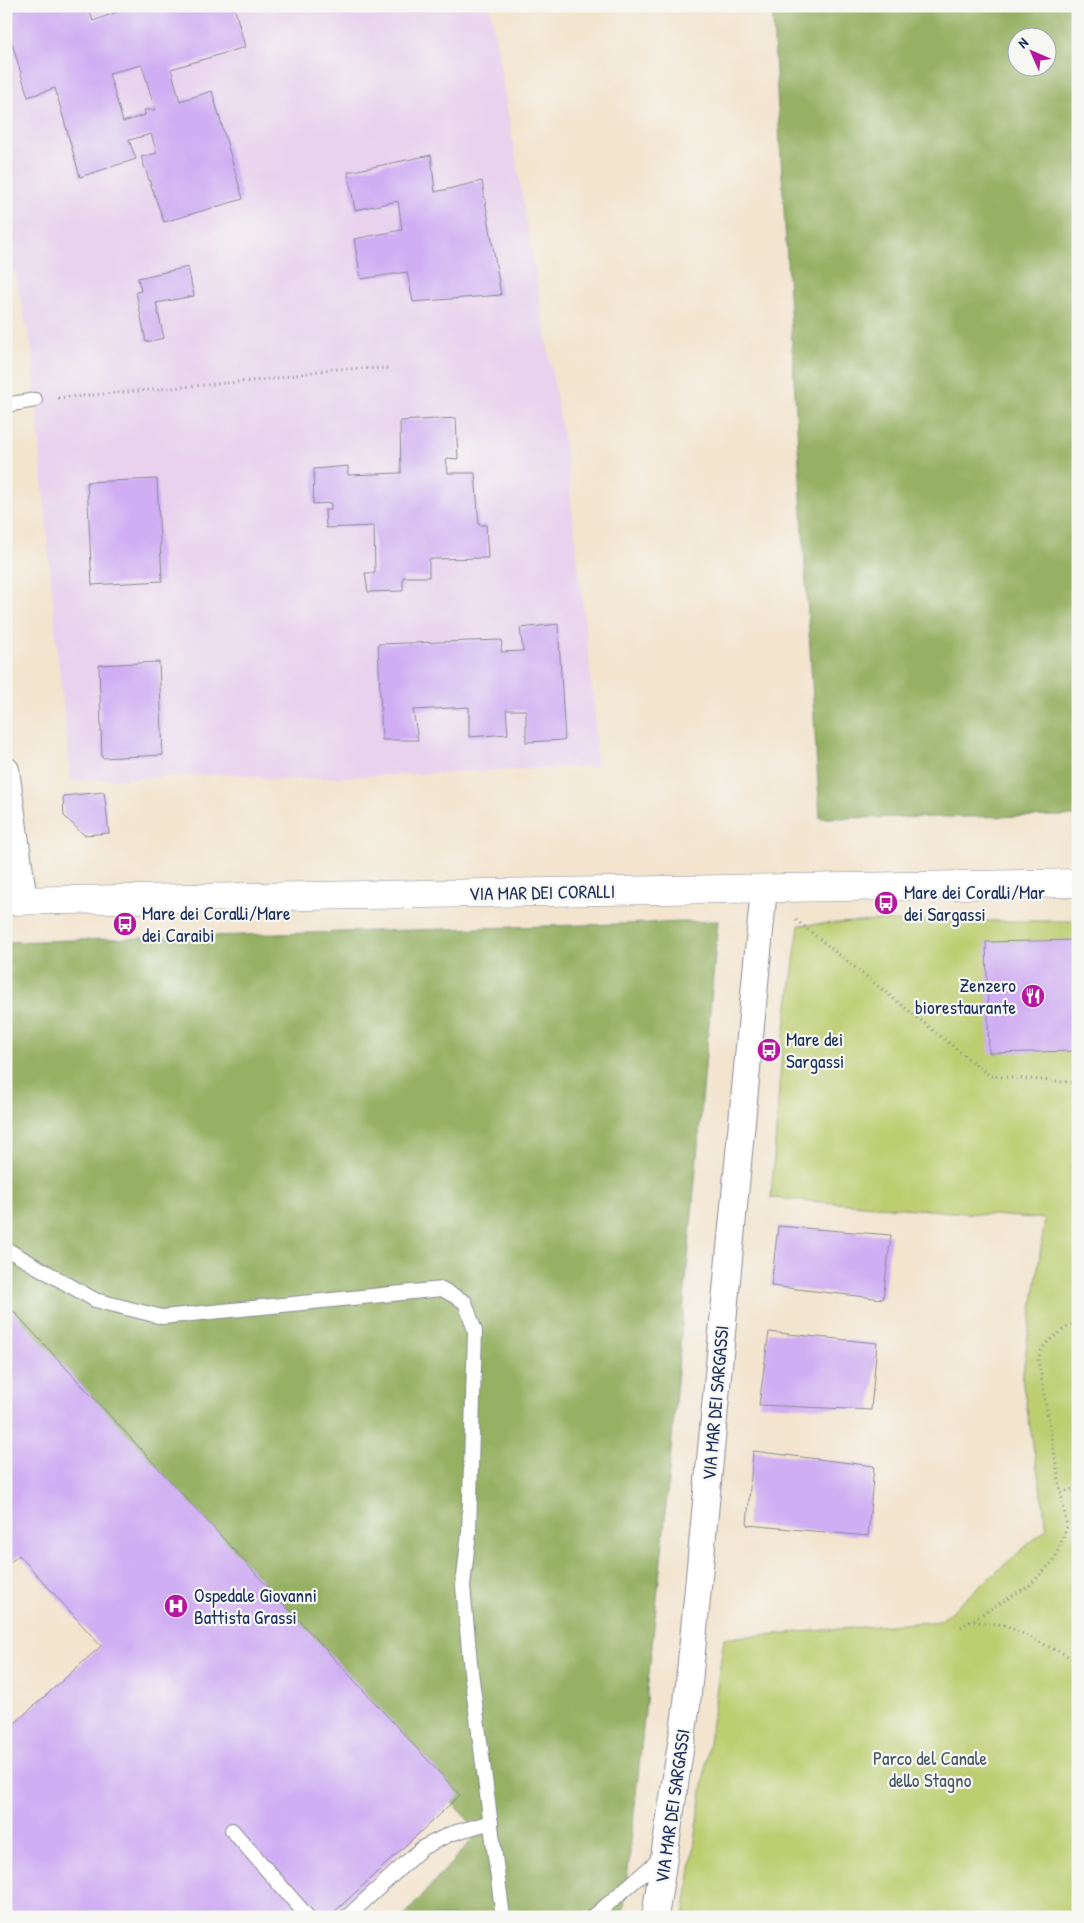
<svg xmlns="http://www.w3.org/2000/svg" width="1084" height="1923" font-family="'Patrick Hand',sans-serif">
<rect width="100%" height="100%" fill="#f6f6f2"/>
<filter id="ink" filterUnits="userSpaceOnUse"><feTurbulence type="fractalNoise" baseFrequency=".02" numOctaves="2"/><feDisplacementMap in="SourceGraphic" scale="10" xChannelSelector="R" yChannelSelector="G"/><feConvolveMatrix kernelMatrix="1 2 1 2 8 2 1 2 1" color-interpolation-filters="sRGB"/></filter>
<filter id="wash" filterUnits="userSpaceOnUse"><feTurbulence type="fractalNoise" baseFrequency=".0096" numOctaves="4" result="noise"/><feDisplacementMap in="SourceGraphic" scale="20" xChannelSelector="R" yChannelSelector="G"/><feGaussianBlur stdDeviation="1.12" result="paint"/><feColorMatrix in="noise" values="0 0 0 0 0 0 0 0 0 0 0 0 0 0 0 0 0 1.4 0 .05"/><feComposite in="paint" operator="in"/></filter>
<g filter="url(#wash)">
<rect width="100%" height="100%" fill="#f3e4ce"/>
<!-- built -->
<path fill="#e8d2ee" d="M6,6H490L566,454L595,713L596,766L278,780L234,774L71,781L56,641L32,352L6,230Z"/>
<!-- green -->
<path fill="#bdce71" stroke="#6c7e68" d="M876,921H1078V1917H684L724,1638L940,1621L1047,1528L1022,1379L1045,1219L771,1198L782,1049L799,925Z"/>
<!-- forest -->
<path fill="#96b163" stroke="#587060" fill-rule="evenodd" d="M772,6H1078V816L820,818ZM1016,38H1046V68H1016Z
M718,921L662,1551L623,1917H403L479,1832L6,1320V942Z"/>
<g id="blocks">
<!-- building -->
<path fill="#cfaef3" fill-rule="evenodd" d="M6,6H88L93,21L125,9L124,6H234L245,47L171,69L180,101L212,91L243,199L164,222L141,157L157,153L151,134L129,140L136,159L80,177L55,88L28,97L6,23ZM142,65L155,110H144L145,115L123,122L109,73Z
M431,155L435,192L482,181L501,295L413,302L407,272L361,279L354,239L402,230L398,201L355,210L348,172Z
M188,267L194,296L156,303L164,338L146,342L136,292L141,291L138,278Z
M456,418L458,459L446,458L448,473H475L479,525H486L488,558L429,559V577H403V591L368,592L365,573H375L374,526L326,528L325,510H331V503L313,504L314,469L348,466V475L401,473L400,421Z
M157,479L162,581L92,585L87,482Z
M558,624L565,740L526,742V710H506L508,734L469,737V707L413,710L418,740H382L378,644L502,640L501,652L523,651L520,628Z
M159,662L163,755L102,758L99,665Z
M104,792L109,833L84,835L64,816L63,796Z
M1078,940V1051L989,1053L986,942Z
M778,1226L891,1235L883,1299L771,1286Z
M6,1303L460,1795L329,1917H6V1731L101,1646L19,1555L6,1566Z
M769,1332L877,1343L871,1410L759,1405Z
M753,1451L874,1466L868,1536L747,1525Z"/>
</g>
</g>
<g filter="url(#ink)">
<use href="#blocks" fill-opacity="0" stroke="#878a96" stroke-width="1"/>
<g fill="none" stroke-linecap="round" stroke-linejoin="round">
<!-- service casing -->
<g stroke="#878a96" stroke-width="16">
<path id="service" d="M6,405L35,400
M6,1249L95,1300L162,1317L442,1289L465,1302L475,1331L469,1532L463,1586L471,1672L503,1917
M232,1830L308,1917
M347,1917L422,1848L450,1834L491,1822
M593,1917L662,1857"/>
</g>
<!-- minor casing -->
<g stroke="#878a96" stroke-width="28">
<path id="minor" d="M6,770L24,901
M655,1917L687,1704L764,888"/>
</g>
<!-- tertiary casing -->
<g stroke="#878a96" stroke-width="29">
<path id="tertiary" d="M6,901L1078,883"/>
</g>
<!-- path -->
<path stroke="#878a96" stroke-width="3" stroke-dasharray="1 4" stroke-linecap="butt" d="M58,398L272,379L330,369L390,368
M796,920L990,1076L1078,1083
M1061,1492L1078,1488
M969,1621L1005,1625L1078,1661
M961,1627L1030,1585L1055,1559L1067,1527L1038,1359C1043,1340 1062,1331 1078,1321"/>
<!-- service -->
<use href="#service" stroke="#fff" stroke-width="14"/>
<!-- minor -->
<use href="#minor" stroke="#fff" stroke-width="26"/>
<!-- tertiary -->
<use href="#tertiary" stroke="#fff" stroke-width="28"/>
</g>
</g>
<!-- icons -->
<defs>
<g id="bus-disc" transform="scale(1.25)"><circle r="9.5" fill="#b5179e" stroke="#f6f6f2"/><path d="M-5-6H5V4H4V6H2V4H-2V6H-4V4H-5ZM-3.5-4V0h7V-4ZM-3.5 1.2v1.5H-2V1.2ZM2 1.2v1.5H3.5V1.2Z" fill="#fff"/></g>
<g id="restaurant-disc" transform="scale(1.25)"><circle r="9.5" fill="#b5179e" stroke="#f6f6f2"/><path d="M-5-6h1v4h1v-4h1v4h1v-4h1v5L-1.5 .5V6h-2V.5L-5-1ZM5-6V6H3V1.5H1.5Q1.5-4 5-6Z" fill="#fff"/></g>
<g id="hospital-disc" transform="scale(1.25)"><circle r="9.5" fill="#b5179e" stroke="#f6f6f2"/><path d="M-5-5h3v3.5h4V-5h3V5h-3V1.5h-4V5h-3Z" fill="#fff"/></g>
</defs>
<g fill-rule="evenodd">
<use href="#bus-disc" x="886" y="903"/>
<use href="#bus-disc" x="125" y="924"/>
<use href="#restaurant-disc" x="1033" y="996"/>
<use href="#bus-disc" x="769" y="1050"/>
<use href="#hospital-disc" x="176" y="1606"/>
</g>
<g text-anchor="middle" stroke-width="4.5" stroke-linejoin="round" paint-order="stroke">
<!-- street labels -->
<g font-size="19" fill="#1b2f5e" stroke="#f6f6f2">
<text transform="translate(542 892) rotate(-1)" y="7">VIA MAR DEI CORALLI</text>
<text transform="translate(715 1403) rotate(-85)" y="7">VIA MAR DEI SARGASSI</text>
<text transform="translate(672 1806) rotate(-82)" y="7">VIA MAR DEI SARGASSI</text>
</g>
<!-- poi labels -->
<g font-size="19" fill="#1b2f5e" stroke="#f6f6f2" text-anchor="start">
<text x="904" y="899">Mare dei Coralli/Mar<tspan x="904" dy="22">dei Sargassi</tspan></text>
<text x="142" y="920">Mare dei Coralli/Mare<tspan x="142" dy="22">dei Caraibi</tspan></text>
<text x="1016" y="992" text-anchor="end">Zenzero<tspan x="1016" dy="22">biorestaurante</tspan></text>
<text x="786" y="1046">Mare dei<tspan x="786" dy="22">Sargassi</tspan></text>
<text x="194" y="1602">Ospedale Giovanni<tspan x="194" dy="22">Battista Grassi</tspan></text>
</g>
<!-- park labels -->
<g font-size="19" fill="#445763" stroke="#f6f6f2">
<text x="930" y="1765">Parco del Canale<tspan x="930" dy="22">dello Stagno</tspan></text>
</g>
</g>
<!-- margin -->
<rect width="1084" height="1923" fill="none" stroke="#f6f6f2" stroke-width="25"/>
<!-- north arrow -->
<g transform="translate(1032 52) rotate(315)"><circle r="24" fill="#f6f6f2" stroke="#9ea6b7"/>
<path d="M0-4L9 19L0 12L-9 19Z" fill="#b5179e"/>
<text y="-8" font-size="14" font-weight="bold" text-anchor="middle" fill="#1b2f5e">N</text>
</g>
</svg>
